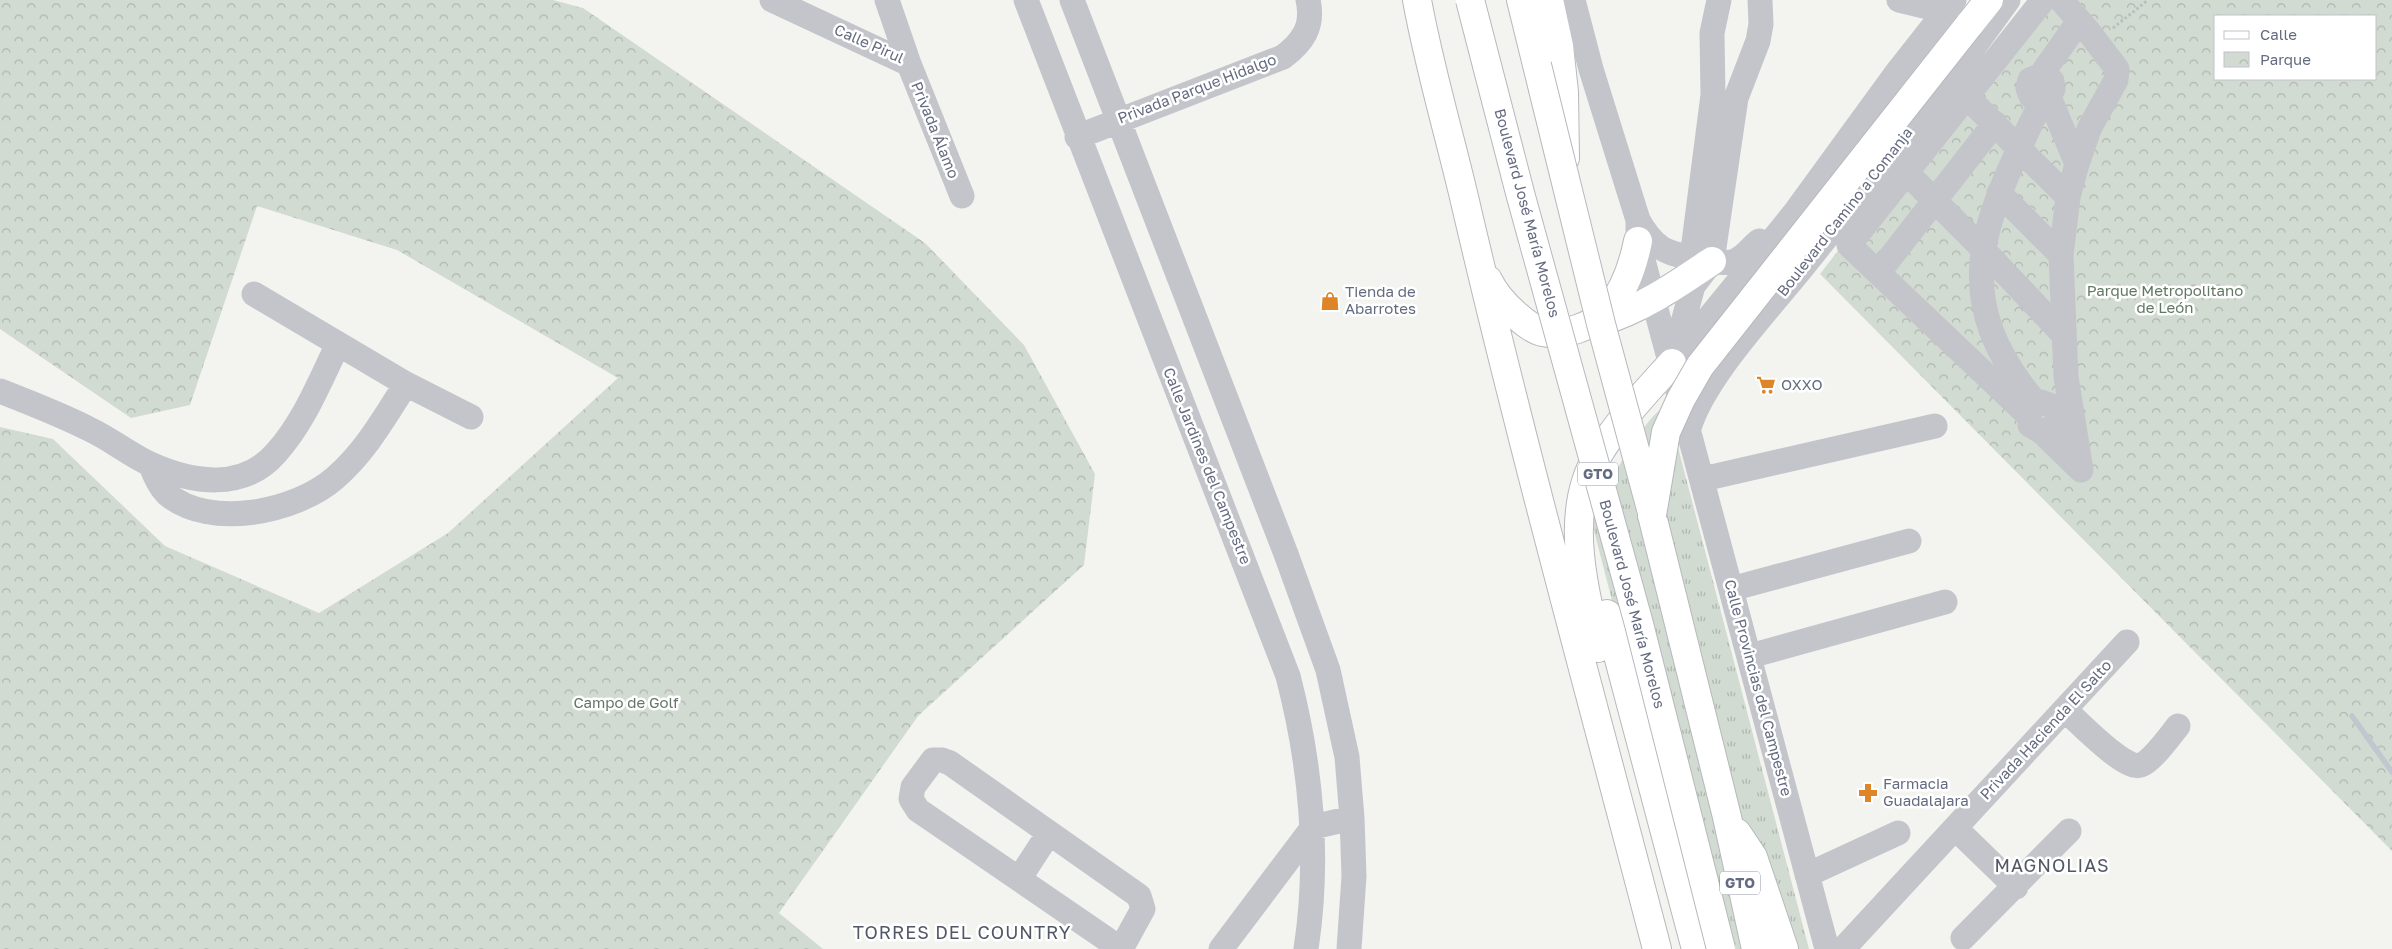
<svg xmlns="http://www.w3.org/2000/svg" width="2392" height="949" font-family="'Golos Text',sans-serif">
<defs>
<pattern id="grass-tufts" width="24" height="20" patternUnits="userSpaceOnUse" patternTransform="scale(1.25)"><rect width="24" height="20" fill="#d2dbd1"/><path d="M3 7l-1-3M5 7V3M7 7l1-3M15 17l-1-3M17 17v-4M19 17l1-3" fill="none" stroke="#aeb6af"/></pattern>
<pattern id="park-crowns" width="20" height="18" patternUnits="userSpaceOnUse" patternTransform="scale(1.25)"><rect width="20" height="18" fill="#d2dbd1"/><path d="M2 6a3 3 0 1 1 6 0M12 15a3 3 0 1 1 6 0" fill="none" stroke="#aeb6af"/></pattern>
</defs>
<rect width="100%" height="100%" fill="#f3f4f0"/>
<!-- grass -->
<path fill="url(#grass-tufts)" d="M1664,407L1669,413L1809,949H1684L1688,895L1591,519C1603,493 1641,421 1664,407Z"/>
<!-- park -->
<path fill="url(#park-crowns)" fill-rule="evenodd" d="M0,0H553L583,8L925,243L1024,345L1095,474L1084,565L918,716L779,913L823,949H0V427L53,439L165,546L319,613L448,533L618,378L397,250L257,206L190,405L131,418L0,329Z
M2032,0H2392V851L1820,274ZM2216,16H2376V79H2216Z"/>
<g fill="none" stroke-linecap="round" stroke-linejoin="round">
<!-- stream -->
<path stroke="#c1c7ce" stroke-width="5.5" d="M2352,716L2392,772"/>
<!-- major casing -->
<g stroke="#b7b8bd" stroke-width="30">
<path id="major" d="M1417,0C1430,71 1451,140 1467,210C1525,458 1593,703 1657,949
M1521,0L1537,65
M1549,0L1559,46L1564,92L1565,158
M1969,25L1989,0
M1488,280C1494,293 1506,306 1516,315C1524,322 1532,329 1542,332C1563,337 1594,326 1608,310C1625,290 1633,266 1638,241
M1599,322C1639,311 1678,284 1712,261
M1652,515L1727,817L1756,949
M1607,614L1696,949
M1598,648C1584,588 1563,512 1598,455C1618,421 1646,392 1672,363
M1737,833L1753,857L1784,949"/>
</g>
<!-- path -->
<path stroke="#bbbcbf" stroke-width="3" stroke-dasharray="2.5 2.5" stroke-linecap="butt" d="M2113,28L2148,0"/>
<!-- minor -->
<path stroke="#c4c5ca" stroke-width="25" d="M772,0L909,64
M887,0L909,64L962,196
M1026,0L1288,676C1311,765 1320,857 1306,949
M1072,0L1286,554L1328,670L1347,757L1352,818L1354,876L1349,949
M1573,0L1591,69L1638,220V241L1653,298L1827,949
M1899,0L1945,11
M2061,0L2089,32L2117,69L2116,80L2089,129L2077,164L2068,197L2061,255L2066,377L2081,470
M2041,75L2079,21
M1967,97L2068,197
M2049,97L2077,164
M1077,137L1283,57C1303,42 1314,26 1308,0
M1906,172L1974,240L2062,333
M1999,193L2061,255
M1638,220C1644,231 1650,240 1660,247C1671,256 1723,266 1735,261C1746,256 1750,248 1759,241
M1879,272L1995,123
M1693,286L1692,258L1713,95L1712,33L1719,0
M254,294L406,384L471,417
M1674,355L1693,286L1712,261L1736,98L1758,41L1761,24L1760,0
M1672,363L1793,215L1895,75L1954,0
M0,391C31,403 62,415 91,430C112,440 130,455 150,464C192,483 243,491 276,453C304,422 320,381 338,344
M2036,403C1941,292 1988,215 2042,100L2049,97L2053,89L2052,81L2041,75L2030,80L2028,88L2031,96L2042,100
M2028,415L1849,245L2043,0
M1689,428C1704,378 1768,310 1802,268C1872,180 1943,91 2008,0
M2042,432L2052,430L2058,416L2055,407L2041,402L2029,410L2030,425L2042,432L2081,470
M150,464C155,475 159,486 167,494C210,530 296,512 335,478C366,451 384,418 406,384
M1703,479L1935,426
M1731,589L1909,541
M1750,656L1945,602
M2065,710C2078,721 2126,772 2141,765C2153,760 2169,737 2178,726
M1955,828L2016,887
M1807,875L1898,833
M1019,879L1049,833
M1963,938L2069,831
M1121,949L1143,909L1139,896L950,763L942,760H933L913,787L911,799L918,810L1121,949
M1221,949L1313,827L1352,818
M1843,949L2127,642"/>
<!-- major -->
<use href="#major" stroke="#fff" stroke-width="28"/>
<!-- major-bridge casing -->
<g stroke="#b7b8bd" stroke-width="30" stroke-linecap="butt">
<path id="major-bridge" d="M1470,0L1520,193L1639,624L1721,949
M1537,65L1601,324L1651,509
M1652,515L1666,432L1681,399L1700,366L1969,25"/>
</g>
<!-- major-bridge -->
<use href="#major-bridge" stroke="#fff" stroke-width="28"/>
</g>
<!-- icons -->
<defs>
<g id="shop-bare" transform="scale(1.5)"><path d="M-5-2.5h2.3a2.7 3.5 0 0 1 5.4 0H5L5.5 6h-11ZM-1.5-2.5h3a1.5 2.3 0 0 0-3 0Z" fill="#dd8527" stroke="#fff" stroke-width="2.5" paint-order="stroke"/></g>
<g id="supermarket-bare" transform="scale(1.5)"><path d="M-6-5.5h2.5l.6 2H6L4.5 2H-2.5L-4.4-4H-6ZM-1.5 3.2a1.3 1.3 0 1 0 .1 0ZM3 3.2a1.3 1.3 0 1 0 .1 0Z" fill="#dd8527" stroke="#fff" stroke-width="2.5" paint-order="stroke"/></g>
<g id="pharmacy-bare" transform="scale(1.5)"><path d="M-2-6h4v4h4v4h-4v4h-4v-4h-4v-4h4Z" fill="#dd8527" stroke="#fff" stroke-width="2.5" paint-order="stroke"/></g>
</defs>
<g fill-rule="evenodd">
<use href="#shop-bare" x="1330" y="301"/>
<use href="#supermarket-bare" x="1766" y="385"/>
<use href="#pharmacy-bare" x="1868" y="793"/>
</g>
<g text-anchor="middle" stroke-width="5" stroke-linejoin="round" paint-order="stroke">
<!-- shield labels -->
<g fill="#fff" stroke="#9297a6" stroke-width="1">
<rect x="1578" y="462.5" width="40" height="23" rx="4"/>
<rect x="1720" y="871.5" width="40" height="23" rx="4"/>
</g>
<g font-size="14" font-weight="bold" fill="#646b80">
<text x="1598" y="479">GTO</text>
<text x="1740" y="888">GTO</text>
</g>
<!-- street labels -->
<g font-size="15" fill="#646b80" stroke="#fff">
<text transform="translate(869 44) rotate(24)" y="5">Calle Pirul</text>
<text transform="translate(1197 89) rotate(-21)" y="5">Privada Parque Hidalgo</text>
<text transform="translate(935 130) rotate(68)" y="5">Privada Álamo</text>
<text transform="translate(1845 212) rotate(-52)" y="5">Boulevard Camino a Comanja</text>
<text transform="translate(1527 213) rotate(75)" y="5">Boulevard José María Morelos</text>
<text transform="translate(1207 466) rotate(68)" y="5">Calle Jardines del Campestre</text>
<text transform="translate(1632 604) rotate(75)" y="5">Boulevard José María Morelos</text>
<text transform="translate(1758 688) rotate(75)" y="5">Calle Provincias del Campestre</text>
<text transform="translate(2046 730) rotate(-47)" y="5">Privada Hacienda El Salto</text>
</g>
<!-- park labels -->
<g font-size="15" fill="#627764" stroke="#fff">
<text x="2165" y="296">Parque Metropolitano<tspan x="2165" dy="17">de León</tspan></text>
<text x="626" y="708">Campo de Golf</text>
</g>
<!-- poi labels -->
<g font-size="15" fill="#646b80" stroke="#fff" text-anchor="start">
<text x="1345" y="297">Tienda de<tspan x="1345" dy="17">Abarrotes</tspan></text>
<text x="1781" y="390">OXXO</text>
<text x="1883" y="789">Farmacia<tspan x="1883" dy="17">Guadalajara</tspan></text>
</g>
<!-- quarter labels -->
<g font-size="18" letter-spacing="1" fill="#515765" stroke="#fff">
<text x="2052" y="872">MAGNOLIAS</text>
<text x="962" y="939">TORRES DEL COUNTRY</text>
</g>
</g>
<!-- legend -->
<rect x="2214" y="15" width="162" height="65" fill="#ffffff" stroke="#c1c4cc"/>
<rect x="2224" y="31" width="25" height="8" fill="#ffffff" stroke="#c1c4cc"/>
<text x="2260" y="40" font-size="15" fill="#646b80">Calle</text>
<rect x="2224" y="52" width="25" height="15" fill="url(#park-crowns)" stroke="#c1c4cc"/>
<text x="2260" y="65" font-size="15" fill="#646b80">Parque</text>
</svg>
